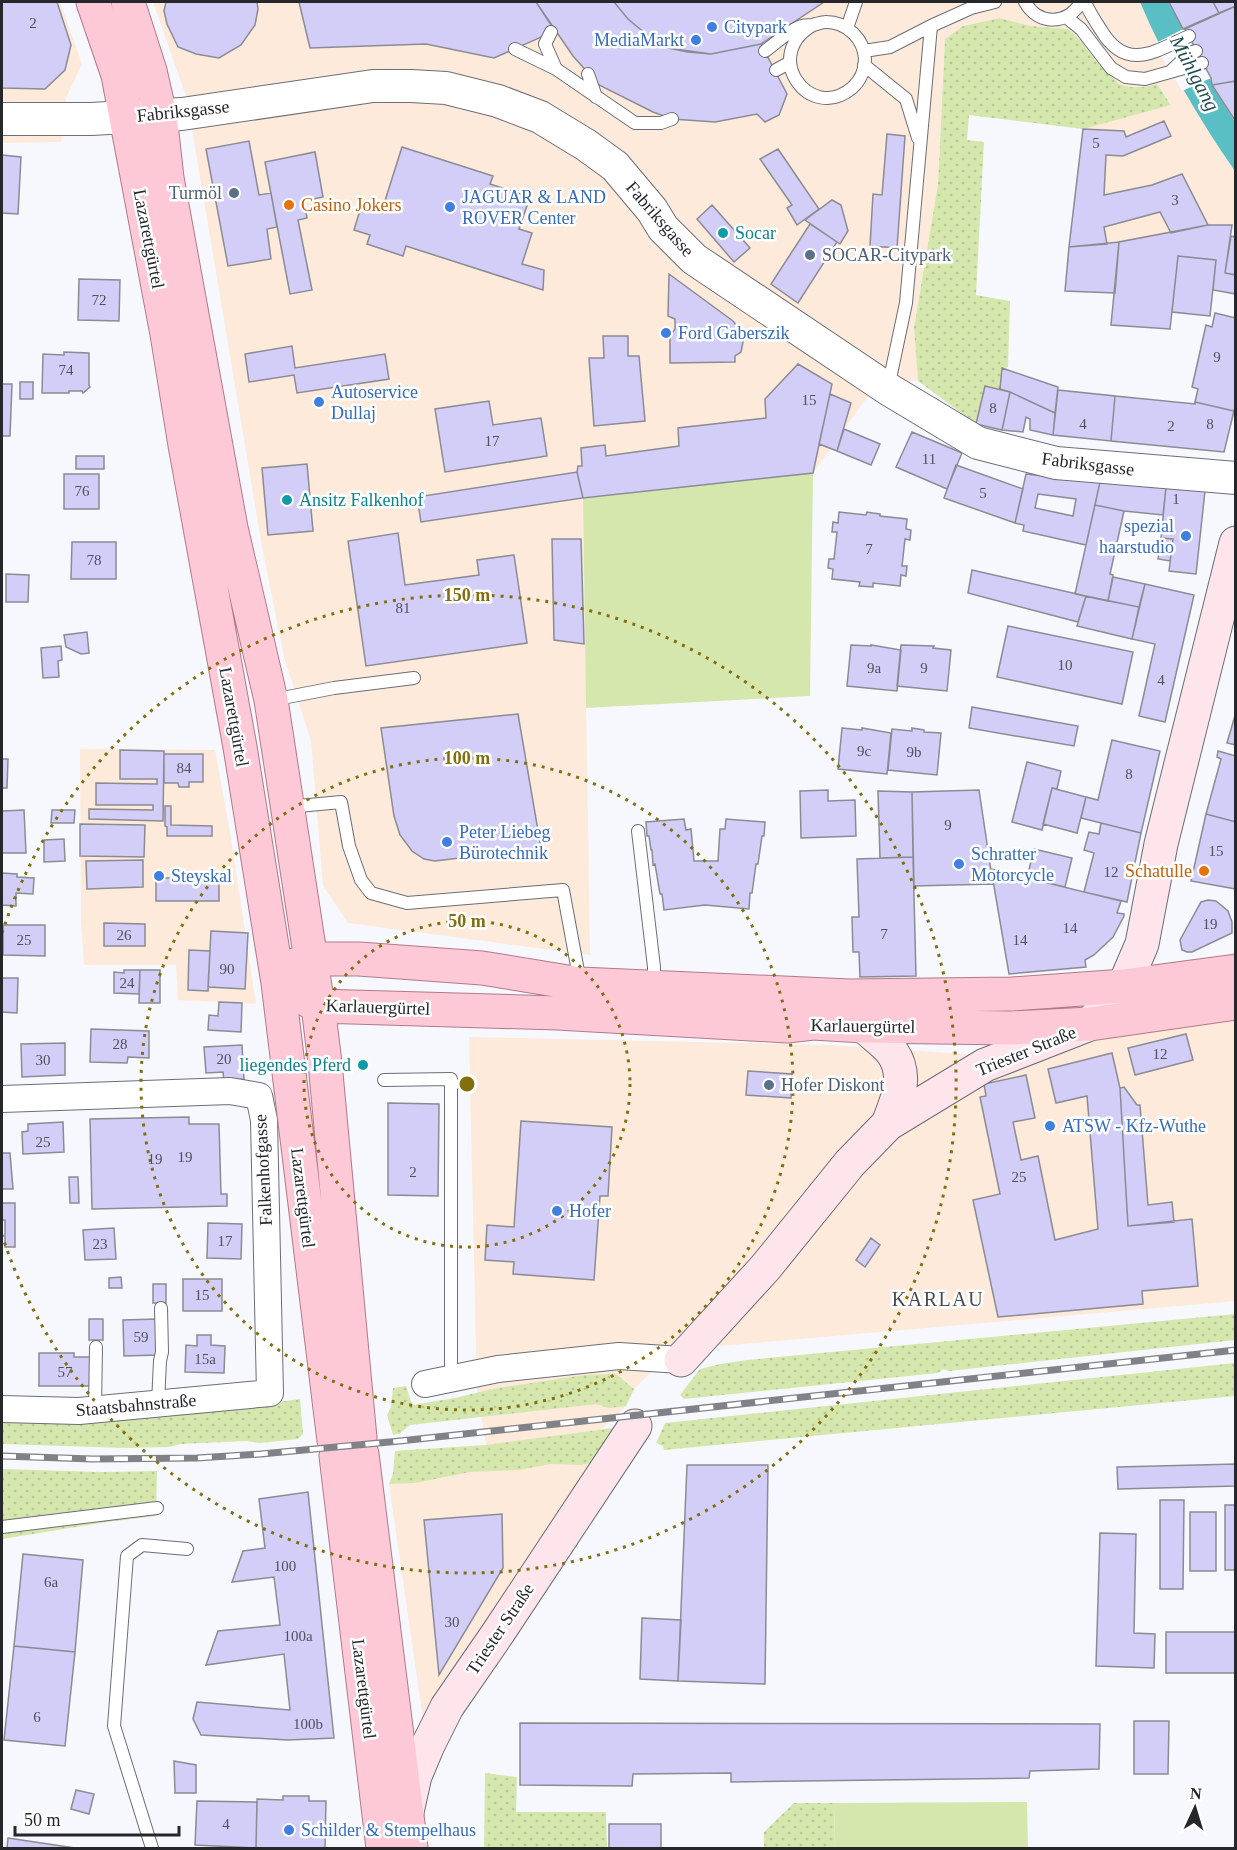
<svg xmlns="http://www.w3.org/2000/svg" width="1237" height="1850" font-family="'Times New Roman',serif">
<defs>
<pattern id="grass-dots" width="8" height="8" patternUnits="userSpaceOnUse" patternTransform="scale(1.5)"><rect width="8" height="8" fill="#d6e7ae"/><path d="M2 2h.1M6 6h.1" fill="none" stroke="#b8c696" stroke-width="1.8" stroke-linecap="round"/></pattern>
</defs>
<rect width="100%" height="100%" fill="#f6f8fe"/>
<!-- commercial -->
<path fill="#fdeada" d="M2,2H60L82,64L66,98L61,142L2,143Z
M153,2H1235V229L1069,252L1083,129L1171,104L1157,84L1144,87H1129L1119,84L1095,60L1082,42L1068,29L1031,26L1000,18L963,26L945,39L938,184L914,328L918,381L874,383L868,396L813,473L583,498L590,955L348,923L323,886L311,741L284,657L262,547L187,99Z
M80,749L215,750L230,832L256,1004L178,1000L176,965H84L81,921Z
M1235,1009V1301L674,1350L634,1389L626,1406L601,1429L621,1427L423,1719L389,1484L393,1474L395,1451L486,1445L477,1392L469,1037L831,1045L1008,1057Z"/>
<!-- grass -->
<path fill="url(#grass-dots)" d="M1000,18L1031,26L1068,29L1082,42L1095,60L1119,84L1129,87H1144L1157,84L1171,105L1083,129L969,115L967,140L984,142L976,295L1010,301L1008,367L1002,368L1000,389L985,386L976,424L918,381L914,328L938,184L945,39L963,26Z
M1235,1314V1340L949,1371L943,1369L938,1373L684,1399L680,1395L700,1369L720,1364L747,1360Z
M1235,1363V1396L664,1450L663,1446L656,1443L665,1423Z
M616,1374L634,1389L626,1406L608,1408L597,1404L410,1425L399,1434L393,1435L387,1415L391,1407L393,1388L406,1386L412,1405L455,1398L492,1389L585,1375Z
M300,1399L303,1434L298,1439L260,1443L247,1441L181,1444L169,1447L124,1448L2,1444V1419L172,1416Z
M621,1427L595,1462L581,1465L551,1464L518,1470L470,1472L415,1483L389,1484L393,1474L395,1451L486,1445Z
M2,1469L102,1472L157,1471L156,1516L107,1522L2,1539Z
M485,1773L517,1777L516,1812H606L607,1848H484Z
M794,1803H834L835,1848H764V1832Z"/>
<!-- park -->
<path fill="#d6e7ae" d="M813,473L810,696L586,708L583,498Z
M1027,1802L1028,1848H835L834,1803Z"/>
<!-- water -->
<path fill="#59bfc4" d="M1140,2H1169L1183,29H1185C1192,40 1196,51 1201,62C1205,70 1211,76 1212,85L1235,122V171C1198,118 1165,61 1140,2Z"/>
<!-- pier -->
<path fill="#f6f8fe" d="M1183,29H1185L1189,36L1202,63L1211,78L1182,91L1154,44Z"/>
<!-- building -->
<path fill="#d2cef7" stroke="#8b8b94" stroke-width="1.5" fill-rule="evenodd" d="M2,2H57L71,45L65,70L45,89L2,88Z
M166,2H257L258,9L255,25L241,45L219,58L196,54L178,47L167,24L164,11Z
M299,2H536L555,31L494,58L426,44L310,48Z
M536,2H614L628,19L646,34L668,48L688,52L711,54L761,44L787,94L779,115L765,122L757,114L715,122L672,119L653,112L599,85L573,56Z
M614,2H824L761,44L711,54L668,48L646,34L628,19Z
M1169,2H1213L1219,13L1183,29Z
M1213,2H1236V6L1219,13Z
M1236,6V81L1212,85L1211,78L1185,29Z
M1236,81V122L1212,85Z
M1164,121L1171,136L1123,156L1106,155L1104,195L1152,185L1182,174L1208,225L1171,233L1160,212L1104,227L1107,244L1069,247L1083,129L1124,131L1126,137Z
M887,134L905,136L897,248L870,246L873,194L882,195Z
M249,141L259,195L271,193L277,227L267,229L271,259L228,266L206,149Z
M402,147L493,176L490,184L530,197L519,229L532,233L522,264L544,270L543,290L406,246L403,256L367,244L370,235L354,230L363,200L383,207Z
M778,149L819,209L797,225L787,208L792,205L760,159Z
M315,152L323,197L304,201L307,218L298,220L312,290L290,294L265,162Z
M2,155L21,157L18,214L2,213Z
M832,200L841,205L848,231L840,244L805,220Z
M712,205L750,248L734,262L697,219Z
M810,224L837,242L798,303L771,284Z
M1208,225H1232L1225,273L1236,275V294L1213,290L1216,260L1178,256L1170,329L1111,325L1119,242Z
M1231,236L1236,237V275L1225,273Z
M1119,242L1115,293L1065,291L1069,247Z
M1178,256L1216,260L1210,316L1172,312Z
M669,274L733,321L739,329L743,342L741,352L735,356V362L670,363V336L675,329V319L668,316Z
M79,279L120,280L119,321L78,320Z
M1215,313L1236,318V403L1234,411L1195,402L1198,389L1192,387L1206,325L1212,327Z
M603,336H628V356H639L645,421L594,426L589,358H604Z
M292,346L295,368L385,354L389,379L297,393L294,375L249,382L245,354Z
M64,352L89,353V385L90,387L83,393L82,391H69V393H42L43,354L64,355Z
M798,364L832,384L813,473L583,498L577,472L578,466H582L581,448L605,445L606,456L679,446L678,428L766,418L765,399Z
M1002,368L1058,387L1055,413L1010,392L1000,389Z
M20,382H33V399H20Z
M2,384H12L10,436H2Z
M985,386L1010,392L1002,430L976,424Z
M1058,390L1115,396L1111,441L1053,435Z
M1010,392L1055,413L1053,435L1030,430V419L1026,417L1023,432L1002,430Z
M830,394L851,403L837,451L819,444Z
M1115,396L1195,404V402L1234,411L1224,452L1111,441Z
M489,401L493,425L541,418L547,456L445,472L435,409Z
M844,429L880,444L871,465L837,451Z
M912,432L962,453L947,489L896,467Z
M76,456H104V469H76Z
M307,464L313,531L268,535L262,468Z
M956,465L1023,489L1015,523L944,498Z
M577,472L583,498L421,522L417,497Z
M64,474H99V509H64Z
M1026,474L1100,482L1086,545L1023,531L1024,525L1015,523ZM1038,494L1076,499L1073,516L1035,508Z
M1100,482L1166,487L1163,515L1124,511L1095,505Z
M1166,487L1205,491L1196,574L1169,571L1173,539L1161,538Z
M1095,505L1124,511L1110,574L1113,575L1108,601L1075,594Z
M839,512L866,515L867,512L873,513L880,514V516L907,519L906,529L911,530L910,540L905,539L902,566H907L906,576L901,575L900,586L873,583V587L859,586L860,582L832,579L833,569L828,568L829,559H834L837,532H832L833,522L838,523Z
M398,533L405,585L479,575L477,560L514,555L527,643L366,666L348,541Z
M1161,538L1173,539L1170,561L1158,559Z
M552,539H581L584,644L554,640Z
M72,542H116V579H71Z
M972,570L1086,596L1078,622L968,593Z
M6,574L29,575L28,602H6Z
M1113,577L1145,584L1139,607L1108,601Z
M1145,584L1194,595L1165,722L1139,716L1155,644L1132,639Z
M1086,596L1139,607L1132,639L1077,626Z
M1008,626L1133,652L1122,704L997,677Z
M87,632L89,653L81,654L66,647L64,635Z
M851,645L871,646V645L901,650L897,691L847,686Z
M901,645L934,646L933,648L951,650L947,691L897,686Z
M61,646L62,660L58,661L59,677L43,678L41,648Z
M972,707L1078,726L1074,746L969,728Z
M1236,712V745L1227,743Z
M518,714L541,848L435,861L424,859L412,851L400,835L394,816L381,728Z
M842,728L862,730V728L891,733L887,774L838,769Z
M912,728L924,730V732L941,733L937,775L888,770L892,729L912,731Z
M1112,740L1160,751L1141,833L1081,818L1086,797L1098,800Z
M120,750L164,751L163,821L89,819V809L153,810V805H96V783L157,784V779H120Z
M1218,751L1236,756V822L1206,814L1221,759L1217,757Z
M164,754H203V782H189V787H179L178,783H164Z
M2,759H8L7,788H2Z
M1027,762L1061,771L1057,789L1052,788L1042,830L1012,822Z
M1052,788L1086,797L1077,833L1043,824Z
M828,790V801L855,800L856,836L801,838L800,791Z
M979,790L993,884L914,886L912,792Z
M878,791L912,792L913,857L880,858Z
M165,806H171V825L212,826V836H167V827L165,826Z
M24,810L26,853H2V811Z
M52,810H75L74,823H51Z
M1206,814L1236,822V889L1191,881Z
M684,819L686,830L691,829L694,861H718L720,829H725L726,819L765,822L764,836H762L758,864H756L752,893H750L749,909L705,905L664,910L662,894H660L655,864L653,865L652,850H651L649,836H647L646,822Z
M1101,823L1141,833L1127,902L1084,892L1094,853L1084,850L1089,832L1099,834Z
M80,824L145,825L144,857L80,856Z
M64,839L65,861L44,862V840Z
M1034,849L1072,858L1065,887L1027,878Z
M913,857L916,976L860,977L859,952H853L852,917H859L857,859Z
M143,860V887L87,889L86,861Z
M991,869L1121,901L1117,913L1124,914V916L1113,937L1094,955L1085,960L1086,967L1009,974Z
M2,873L17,874V877L34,878L33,894L16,893V906L2,905Z
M156,878H202V882L219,883V901H156Z
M1208,900L1216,901L1228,911L1232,922V933L1192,952H1187L1182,950L1180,940L1201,902Z
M104,923L145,924V946H104Z
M3,925H45V956L3,955Z
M211,931L248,933L245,989L208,987Z
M189,950L210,951L208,991L188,990Z
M124,970H140L139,994L114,993V972L124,973Z
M140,970H160V1003H139Z
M2,978H18L17,1013L2,1012Z
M219,1002L242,1003L241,1032L208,1030L209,1015L218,1016Z
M91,1029L149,1031V1058L128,1057L127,1063L90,1062Z
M1186,1034L1193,1060L1135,1075L1128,1048Z
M65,1043V1075L22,1077L21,1044Z
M242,1045L244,1079L224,1081L223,1072L206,1073L204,1047Z
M1112,1053L1120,1088L1128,1226L1192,1219L1198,1286L1142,1291L1143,1304L998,1317L973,1200L1000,1194L980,1097L986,1096L984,1084L1026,1075L1035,1118L1013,1122L1021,1160L1038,1156L1055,1240L1098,1229L1087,1096L1056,1103L1048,1069Z
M748,1071L792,1074L791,1098L746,1095Z
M1124,1087L1137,1105H1140L1148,1205L1172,1202L1174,1222L1128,1226L1120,1088Z
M388,1103L439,1104L438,1196L388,1195Z
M189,1117V1124H219L221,1194H227V1206L92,1209L90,1119Z
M521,1121L612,1127L608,1196H600L594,1280L513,1274L514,1262L485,1260L487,1225L514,1227Z
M63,1122L64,1152L23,1154L22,1132L28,1131V1124Z
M2,1153H10L13,1189H2Z
M69,1177H78L79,1203H70Z
M2,1203H15V1247H5V1220H2Z
M208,1223L242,1224L241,1259L207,1258Z
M114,1228L116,1259L85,1260L83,1230Z
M871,1238L880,1245L865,1267L856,1260Z
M121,1277L122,1288H109V1278Z
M183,1279H222V1311H183Z
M153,1284H166V1303H153Z
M89,1319H103V1340H89Z
M157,1319L159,1355L124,1356L123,1320Z
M197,1335H211V1345L225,1346L224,1373L185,1372L186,1345L197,1346Z
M39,1353H74V1357H90L91,1386H39Z
M1236,1464V1486L1118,1489L1117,1467Z
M687,1465H768L765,1684L678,1681Z
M308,1492L334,1738L288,1740L201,1735L193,1719L197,1702L290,1710L284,1654L206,1665L218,1631L280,1625L274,1577L232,1582L243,1551L265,1548L259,1499Z
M1160,1500H1184L1183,1589H1160Z
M1225,1505H1236V1570H1225Z
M1190,1512H1216V1571H1190Z
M502,1514L503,1568L439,1675L424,1520Z
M1100,1533L1136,1534L1134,1633L1155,1634L1154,1668L1096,1666Z
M23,1554L83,1560L75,1652L14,1646Z
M642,1618L681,1620L678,1681L640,1679Z
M1166,1632H1236V1673H1166Z
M14,1646L75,1652L65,1746L4,1740Z
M1134,1721H1169L1168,1774H1134Z
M520,1723L1100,1724L1099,1769L1030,1771L1029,1778L731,1782V1773L633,1774L632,1786L520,1785Z
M174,1761L196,1765V1793H175Z
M76,1790L94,1794L89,1814L71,1809Z
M283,1796H309V1801H326L325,1848H256L257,1799L283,1800Z
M197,1801L257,1802L256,1848L195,1845Z
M609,1824H661V1848H609Z
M8,1838L75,1848H7Z"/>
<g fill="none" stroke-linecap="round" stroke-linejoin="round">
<!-- service casing -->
<g stroke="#6b6e76" stroke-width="14">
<path id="service" d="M1025,2C1038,26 1068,25 1081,2
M1085,2C1089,12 1095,21 1101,30C1126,72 1154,52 1189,36
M1066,17L1081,29L1111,68L1126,77L1145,79L1202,63
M847,28L856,2
M551,32L545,44L556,69
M515,49L556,69L635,123H661L672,119
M765,51C776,43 787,32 799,27C803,25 808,25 812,25C817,24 822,22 826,22C847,22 864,39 865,59C865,70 860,81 852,88C809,124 759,53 815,24
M864,51L890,47L931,26L971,8L995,2
M864,65L906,99L918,138
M776,70L789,63
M1171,71L1190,53L1196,51
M588,74L596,97
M888,388L906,303L931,26
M272,700L334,688L414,678
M288,807L341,802L349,846L361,880L371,893L407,903L563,890L580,982
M638,831L654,967V986
M384,1080L451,1079V1379
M158,1403L160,1361L162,1352L161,1308
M95,1409L96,1347
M2,1527L157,1508
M152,1848L114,1726L127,1556L142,1545L187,1549"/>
</g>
<!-- minor casing -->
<g stroke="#6b6e76" stroke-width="28">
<path id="minor" d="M2,1099L230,1091L259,1096L264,1120L270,1393L79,1411L2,1409
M425,1384L498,1369L619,1356L681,1360"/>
</g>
<!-- tertiary casing -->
<g stroke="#6b6e76" stroke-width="34">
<path id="tertiary" d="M2,119H91L182,114L373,86H411L446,88L498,101L540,117L586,145L615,166L652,210L663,228L694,259L888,389L978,443L1056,463L1236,478"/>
</g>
<!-- secondary casing -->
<g stroke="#6b6e76" stroke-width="35">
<path id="secondary" d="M864,1026C872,1034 885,1043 892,1052C909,1076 897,1100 888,1124
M681,1360L765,1268L850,1163L888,1124L985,1065L1090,1024L1124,986L1142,944L1161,844L1236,543
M407,1812L415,1776L428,1745L447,1707L498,1633L635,1426"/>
</g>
<!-- primary casing -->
<g stroke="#b17989" stroke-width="35">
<path id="primary" d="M93,2L118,75L167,334L185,445L240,747L278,983L334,1441
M128,2L150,71L160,115L167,178L231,528L271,700L318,1006L325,1063L360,1438
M290,967L311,959H359L482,968L580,984L850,996L1012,994L1124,986L1236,971
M300,996L318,1006L557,1013L787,1026L813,1023L864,1026L1011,1028L1090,1024L1236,1003
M362,1454L411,1848
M336,1456L383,1848"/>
</g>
<!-- service -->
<use href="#service" stroke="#fff" stroke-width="12"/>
<!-- minor -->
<use href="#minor" stroke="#fff" stroke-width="26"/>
<!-- tertiary -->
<use href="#tertiary" stroke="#fff" stroke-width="32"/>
<!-- secondary -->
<use href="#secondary" stroke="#fee4eb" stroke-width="33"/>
<!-- primary -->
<use href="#primary" stroke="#fec9d7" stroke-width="33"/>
<!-- rail casing -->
<g stroke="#808287" stroke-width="7">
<path id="rail" d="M2,1456L92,1459L197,1458L261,1454L400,1441L1236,1350"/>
</g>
<!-- rail -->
<use href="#rail" stroke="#fff" stroke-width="4.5" stroke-dasharray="14" stroke-linecap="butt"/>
</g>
<!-- distance rings -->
<g fill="none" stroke="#826e0c" stroke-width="3" stroke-dasharray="3 6">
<circle cx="467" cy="1084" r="163"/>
<circle cx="467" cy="1084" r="326"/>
<path d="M2 933A489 489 0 1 1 2 1235"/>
</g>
<!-- markers -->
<g fill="#3f7fe0" stroke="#fff" stroke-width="2">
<circle cx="712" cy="27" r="6"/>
<circle cx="696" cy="40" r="6"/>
<circle cx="450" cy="207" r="6"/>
<circle cx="666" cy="333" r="6"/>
<circle cx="319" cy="402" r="6"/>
<circle cx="1186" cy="536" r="6"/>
<circle cx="447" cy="842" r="6"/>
<circle cx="959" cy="864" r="6"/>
<circle cx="159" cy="876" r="6"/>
<circle cx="1050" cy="1126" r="6"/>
<circle cx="557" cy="1211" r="6"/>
<circle cx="289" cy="1830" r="6"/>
</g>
<g fill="#5c6f8a" stroke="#fff" stroke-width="2">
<circle cx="234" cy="193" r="6"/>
<circle cx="810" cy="255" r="6"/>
<circle cx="769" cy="1085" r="6"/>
</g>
<g fill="#e8710a" stroke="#fff" stroke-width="2">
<circle cx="289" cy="205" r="6"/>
<circle cx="1204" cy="871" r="6"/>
</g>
<g fill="#0f9aa8" stroke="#fff" stroke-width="2">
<circle cx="723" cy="233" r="6"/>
<circle cx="287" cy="500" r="6"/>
<circle cx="363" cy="1065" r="6"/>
</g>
<g text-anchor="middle" stroke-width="5" stroke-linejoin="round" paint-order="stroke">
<!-- number labels -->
<g font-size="15" fill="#50515d">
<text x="33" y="28">2</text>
<text x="1096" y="148">5</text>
<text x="1175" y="205">3</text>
<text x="99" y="305">72</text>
<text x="1217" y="362">9</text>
<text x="66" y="375">74</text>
<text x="809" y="405">15</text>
<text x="993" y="413">8</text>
<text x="1083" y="429">4</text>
<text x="1210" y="429">8</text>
<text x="1171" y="431">2</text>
<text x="492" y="446">17</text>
<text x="929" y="464">11</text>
<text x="82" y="496">76</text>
<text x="983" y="498">5</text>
<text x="1176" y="504">1</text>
<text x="869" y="554">7</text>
<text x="94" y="565">78</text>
<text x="403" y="613">81</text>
<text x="1065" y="670">10</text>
<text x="874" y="673">9a</text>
<text x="924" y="673">9</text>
<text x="1161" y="685">4</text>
<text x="864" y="756">9c</text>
<text x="914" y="757">9b</text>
<text x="184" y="773">84</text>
<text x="1129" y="779">8</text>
<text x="948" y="830">9</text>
<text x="1216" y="856">15</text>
<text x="1111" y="877">12</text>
<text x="1210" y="929">19</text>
<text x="1070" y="933">14</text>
<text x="884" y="939">7</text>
<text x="124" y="940">26</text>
<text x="24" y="945">25</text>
<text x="1020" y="945">14</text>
<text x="227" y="974">90</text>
<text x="127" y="988">24</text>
<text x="120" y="1049">28</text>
<text x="1160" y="1059">12</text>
<text x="224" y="1064">20</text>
<text x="43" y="1065">30</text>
<text x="43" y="1147">25</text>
<text x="185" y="1162">19</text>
<text x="155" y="1164">19</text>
<text x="413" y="1177">2</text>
<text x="1019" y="1182">25</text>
<text x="225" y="1246">17</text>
<text x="100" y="1249">23</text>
<text x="202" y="1300">15</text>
<text x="141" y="1342">59</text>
<text x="205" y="1364">15a</text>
<text x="65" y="1377">57</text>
<text x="285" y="1571">100</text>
<text x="51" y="1587">6a</text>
<text x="452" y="1627">30</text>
<text x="298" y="1641">100a</text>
<text x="37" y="1722">6</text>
<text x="308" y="1729">100b</text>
<text x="226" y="1829">4</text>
</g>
<!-- shop labels -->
<g font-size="18" fill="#366cbe" stroke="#fff" text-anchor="start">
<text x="724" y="33">Citypark</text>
<text x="684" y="46" text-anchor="end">MediaMarkt</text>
<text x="462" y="203">JAGUAR &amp; LAND<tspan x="462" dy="21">ROVER Center</tspan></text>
<text x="678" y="339">Ford Gaberszik</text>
<text x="331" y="398">Autoservice<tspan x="331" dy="21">Dullaj</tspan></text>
<text x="1174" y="532" text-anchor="end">spezial<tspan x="1174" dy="21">haarstudio</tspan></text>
<text x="459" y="838">Peter Liebeg<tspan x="459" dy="21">Bürotechnik</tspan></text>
<text x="971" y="860">Schratter<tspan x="971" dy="21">Motorcycle</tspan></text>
<text x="171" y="882">Steyskal</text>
<text x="1062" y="1132">ATSW - Kfz-Wuthe</text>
<text x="569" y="1217">Hofer</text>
<text x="301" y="1836">Schilder &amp; Stempelhaus</text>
</g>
<!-- street labels -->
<g font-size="18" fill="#25272a" stroke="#fff">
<text transform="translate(183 111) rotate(-6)" y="6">Fabriksgasse</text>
<text transform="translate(660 219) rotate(49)" y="6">Fabriksgasse</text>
<text transform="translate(149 239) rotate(79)" y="6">Lazarettgürtel</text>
<text transform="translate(1088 464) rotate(7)" y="6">Fabriksgasse</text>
<text transform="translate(234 717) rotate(80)" y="6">Lazarettgürtel</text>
<text transform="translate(378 1007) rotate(2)" y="6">Karlauergürtel</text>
<text transform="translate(863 1026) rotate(1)" y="6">Karlauergürtel</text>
<text transform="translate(1026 1051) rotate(-22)" y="6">Triester Straße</text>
<text transform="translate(263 1170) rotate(-93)" y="6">Falkenhofgasse</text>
<text transform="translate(303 1198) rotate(83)" y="6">Lazarettgürtel</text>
<text transform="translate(136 1405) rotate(-5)" y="6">Staatsbahnstraße</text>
<text transform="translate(500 1629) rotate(-56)" y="6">Triester Straße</text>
<text transform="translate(364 1689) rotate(83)" y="6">Lazarettgürtel</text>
</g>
<!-- service labels -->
<g font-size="18" fill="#4e5e75" stroke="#fff" text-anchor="start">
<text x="222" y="199" text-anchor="end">Turmöl</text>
<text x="822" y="261">SOCAR-Citypark</text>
<text x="781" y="1091">Hofer Diskont</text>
</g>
<!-- food labels -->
<g font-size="18" fill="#c56008" stroke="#fff" text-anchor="start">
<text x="301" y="211">Casino Jokers</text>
<text x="1192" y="877" text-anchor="end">Schatulle</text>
</g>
<!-- culture labels -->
<g font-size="18" fill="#0d838f" stroke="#fff" text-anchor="start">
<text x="735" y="239">Socar</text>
<text x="299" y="506">Ansitz Falkenhof</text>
<text x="351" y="1071" text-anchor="end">liegendes Pferd</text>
</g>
<!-- water labels -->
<g font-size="20" font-style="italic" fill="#1d4b4e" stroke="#fff">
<text transform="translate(1195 73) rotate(62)" y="7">Mühlgang</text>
</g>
<!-- neighbourhood labels -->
<g font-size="20" letter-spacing="1.5" fill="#4a4d55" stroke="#fff">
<text x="938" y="1306">KARLAU</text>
</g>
</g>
<circle cx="467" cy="1084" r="9" fill="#826e0c" stroke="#fff" stroke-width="3"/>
<g font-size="18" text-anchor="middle" font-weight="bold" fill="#826e0c" stroke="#fff" stroke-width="5" stroke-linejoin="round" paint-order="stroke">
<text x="467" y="601">150 m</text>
<text x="467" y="764">100 m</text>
<text x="467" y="927">50 m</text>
</g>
<!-- border -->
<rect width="1237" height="1850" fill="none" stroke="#25272a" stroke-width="6"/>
<!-- north arrow -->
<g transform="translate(1195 1808) rotate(4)" stroke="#ffffff" stroke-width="4.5" paint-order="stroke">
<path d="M0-4.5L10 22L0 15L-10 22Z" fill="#25272a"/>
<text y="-9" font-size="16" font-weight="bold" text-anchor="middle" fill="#25272a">N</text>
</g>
<!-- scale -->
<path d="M15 1826v9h164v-9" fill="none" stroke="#25272a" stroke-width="3"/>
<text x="24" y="1826" font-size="18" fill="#25272a" stroke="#ffffff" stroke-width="4.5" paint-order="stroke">50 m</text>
</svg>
